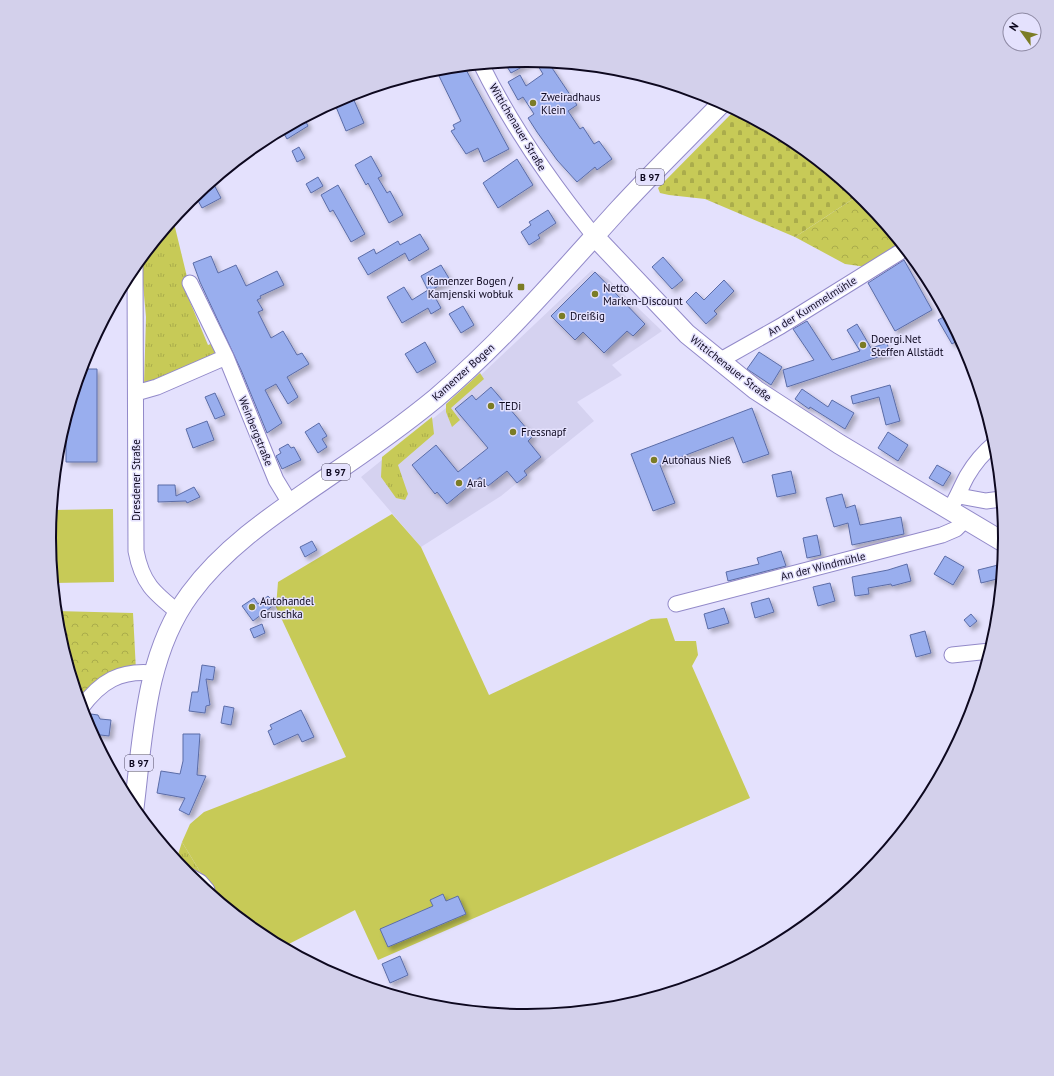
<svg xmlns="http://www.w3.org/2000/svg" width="1054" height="1076" font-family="'PT Sans',sans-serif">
<defs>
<pattern id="grass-tufts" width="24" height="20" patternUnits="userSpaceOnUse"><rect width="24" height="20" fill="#c7ca57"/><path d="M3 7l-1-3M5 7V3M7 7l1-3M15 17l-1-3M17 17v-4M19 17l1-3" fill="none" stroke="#aaac4b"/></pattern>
<pattern id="forest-crowns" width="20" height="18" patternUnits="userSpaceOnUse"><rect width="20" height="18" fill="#c7ca57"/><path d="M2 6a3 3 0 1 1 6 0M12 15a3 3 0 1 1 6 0" fill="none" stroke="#aaac4b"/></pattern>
<pattern id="cemetery-stones" width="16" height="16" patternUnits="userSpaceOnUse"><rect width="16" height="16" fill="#c7ca57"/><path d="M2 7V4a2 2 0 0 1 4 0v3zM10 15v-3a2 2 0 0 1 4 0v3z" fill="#aaac4b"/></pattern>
<filter id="shadow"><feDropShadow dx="3.5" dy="3.5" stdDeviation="2" flood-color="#0004"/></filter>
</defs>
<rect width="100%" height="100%" fill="#e4e1fd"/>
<!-- built -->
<path fill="#d5d2f0" d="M592,270L608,279L662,331L612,365L622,375L577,402L594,421L501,496L421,547L361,477L446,408Z"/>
<!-- grass -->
<path fill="url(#grass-tufts)" d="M173,219L188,281L183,285L208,345L216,342L218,354L144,385L146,317L143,284V257Z
M480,373L484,379L451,408L460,420L452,427L446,412V404Z
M432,417L434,434L398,465L408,494L405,500L396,498L381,477L382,457Z
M182,842L216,898L189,875L176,861Z"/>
<!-- forest -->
<path fill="url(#forest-crowns)" d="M859,195L900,243L866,267L845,264L795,237Z
M56,611L133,613L136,671L81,707L58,631Z"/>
<!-- cemetery -->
<path fill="url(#cemetery-stones)" d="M735,110L793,141L859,195L795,237L705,199L669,195L660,193L658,188Z"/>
<!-- park -->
<path fill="#c7ca57" d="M113,509L114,582L53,583L52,510Z
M392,514L421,547L489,695L651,619L667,618L675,641H696L698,655L692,666L750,798L378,960L355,910L283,947L261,935L216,898L182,842L190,824L204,812L346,757L276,607L278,582Z"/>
<!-- building -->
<path fill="#99aeee" stroke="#5b6ca7" filter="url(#shadow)" d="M527,60L533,61L511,73L504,62Z
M535,61L548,62L577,105L568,111L580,129L583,127L594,144L599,141L612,159L597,170L595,167L577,182L557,160L537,132L528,118L534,114L523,97L518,100L508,82L520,75L526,86L543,74Z
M464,66L509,149L484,162L478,148L466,154L451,131L455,129L453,125L461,121L439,76L443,73L440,69Z
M342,98L344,102L353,98L364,123L346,131L334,102Z
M304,118L308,126L287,139L282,130Z
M299,147L305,158L297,162L292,151Z
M371,156L382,176L378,178L387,193L390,191L403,215L389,223L368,183L366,185L355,165Z
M517,159L533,185L498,208L483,183Z
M318,177L323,186L311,193L306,184Z
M212,181L221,198L202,208L195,195Z
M338,185L365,234L351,242L333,210L330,212L321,195Z
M548,210L556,223L538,235L540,238L529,245L521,232L531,225L529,222Z
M420,234L429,249L409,261L405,253L368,275L358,258L374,249L376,254L398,241L400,245Z
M211,256L218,273L236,265L246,286L277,271L284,285L260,296L261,298L257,300L263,310L258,312L271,338L283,331L297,355L302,353L309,364L287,377L298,397L288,404L276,384L265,390L282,423L267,433L241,370L200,282L193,263Z
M663,257L683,280L672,289L652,267Z
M904,260L932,310L895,331L868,283Z
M441,265L450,280L431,290L441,308L431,314L428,308L402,323L387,297L404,287L412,300L428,290L421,276Z
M595,272L645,324L633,336L627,331L604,353L583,332L575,340L551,316Z
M724,280L734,291L714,311L717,314L706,324L686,302L696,292L704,300Z
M463,306L474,325L461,333L449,314Z
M947,315L960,339L952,344L938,320Z
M807,321L832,360L860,351L847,330L857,324L871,348L887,343L890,353L787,387L783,370L814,360L793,329Z
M425,342L436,362L417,373L405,354Z
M759,352L782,367L771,385L747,369Z
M81,369H97V462H66V420Z
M890,385L900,421L886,425L879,397L853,404L851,396Z
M491,387L533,436L528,441L541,457L524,471L527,475L517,483L507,471L488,486L480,477L447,504L437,492L435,494L412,465L436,445L458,472L488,448L455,409L472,395L476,400Z
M802,389L828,407L832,400L854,413L845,429L810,407L809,409L795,399Z
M215,393L225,415L215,419L205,397Z
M752,408L769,454L743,463L733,437L660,465L675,503L653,511L631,454Z
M207,421L214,440L193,448L186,429Z
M319,423L327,436L322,439L327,447L318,453L305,432Z
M888,432L908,445L898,461L878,448Z
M288,444L291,448L294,447L301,460L282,469L276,456L281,453L279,449Z
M937,465L951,473L943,486L929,478Z
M791,471L796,493L777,497L772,475Z
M158,485H175L176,496L194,487L200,497L187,503L186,501L158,502Z
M842,494L846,508L855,505L860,525L901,517L904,534L852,545L848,523L834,527L826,498Z
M817,535L821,555L807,558L803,538Z
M312,541L317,550L305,557L300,547Z
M781,551L786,566L728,581L726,572L759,564L757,558Z
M945,556L964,567L953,585L934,574Z
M907,564L911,581L892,586L891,584L868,588L869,594L855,596L852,577L888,570Z
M1002,564L1001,578L981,583L978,570Z
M830,583L835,601L818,606L813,587Z
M268,596L275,604L253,621L242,606L254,598L258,604Z
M769,598L774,612L755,618L751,603Z
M724,608L729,623L708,629L704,614Z
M971,614L977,621L970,627L964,620Z
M262,624L265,633L254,638L250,629Z
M925,631L931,653L916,657L910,635Z
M202,665L215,667L213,680L206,679L210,705L206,706L205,713L189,711L192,692H198Z
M224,706L234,708L231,725L221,723Z
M301,710L314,737L302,742L298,734L274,745L268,731L272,729L270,725Z
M91,714L98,715L100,719L111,720L109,736L92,734L89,728Z
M183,734H200L197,775L206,776L189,815L179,810L185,798L157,793L161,771L180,774L183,761Z
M443,894L446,901L458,896L466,914L388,947L380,929L433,906L430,900Z
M400,956L408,975L390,983L382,964Z"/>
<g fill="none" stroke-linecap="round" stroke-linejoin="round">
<!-- minor casing -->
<g stroke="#9289c9" stroke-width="17">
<path id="minor" d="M481,64C512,127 551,183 595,237
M135,266L136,551C142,583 154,593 178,612
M190,283L226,357L276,480L290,503
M719,361L781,326L905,249
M136,393L157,387L226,357
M959,496L986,501L1001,499
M950,509C957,498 961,487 967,476C974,464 984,452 995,443
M676,604L942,535L956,529L966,519
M952,655L990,651
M81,708C101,681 120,670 153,673
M189,876L200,882L207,890"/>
</g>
<!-- major casing -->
<g stroke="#9289c9" stroke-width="21">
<path id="major" d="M595,237L687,334L756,390L839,444L1005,543
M134,808C143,736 145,655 190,594C226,545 279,511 328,477C365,452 402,426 436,398C503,341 560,274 619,209C652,173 688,138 722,103"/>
</g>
<!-- minor -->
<use href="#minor" stroke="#fff" stroke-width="15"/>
<!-- major -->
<use href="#major" stroke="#fff" stroke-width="19"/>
</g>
<!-- markers -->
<g fill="#7b7c25" stroke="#e4e1fd" stroke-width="1.5">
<circle cx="533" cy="103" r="4"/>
<rect x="517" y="283" width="8" height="8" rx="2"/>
<circle cx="595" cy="294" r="4"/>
<circle cx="562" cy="316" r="4"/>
<circle cx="863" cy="345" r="4"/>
<circle cx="491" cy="406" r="4"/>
<circle cx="513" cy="432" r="4"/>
<circle cx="654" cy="460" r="4"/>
<circle cx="459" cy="483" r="4"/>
<circle cx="252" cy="607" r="4"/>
</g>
<g text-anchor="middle" stroke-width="3" stroke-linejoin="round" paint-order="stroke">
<!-- shield labels -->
<g fill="#e4e1fd" stroke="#4e4962" stroke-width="1">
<rect x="636" y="169" width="28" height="16" rx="3"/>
<rect x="322" y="464" width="28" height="16" rx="3"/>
<rect x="125" y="755" width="28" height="16" rx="3"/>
</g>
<g font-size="10" font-weight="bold" fill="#0d081f">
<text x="650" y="181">B 97</text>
<text x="336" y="476">B 97</text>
<text x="139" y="767">B 97</text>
</g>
<!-- poi labels -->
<g font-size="11" fill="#0d081f" stroke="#e4e1fd" text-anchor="start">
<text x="541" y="101">Zweiradhaus<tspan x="541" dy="13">Klein</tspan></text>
<text x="513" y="285" text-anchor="end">Kamenzer Bogen /<tspan x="513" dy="13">Kamjenski wobłuk</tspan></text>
<text x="603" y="292">Netto<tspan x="603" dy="13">Marken-Discount</tspan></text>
<text x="570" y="320">Dreißig</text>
<text x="871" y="343">Doergi.Net<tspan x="871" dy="13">Steffen Allstädt</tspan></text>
<text x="499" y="410">TEDi</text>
<text x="521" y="436">Fressnapf</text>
<text x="662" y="464">Autohaus Nieß</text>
<text x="467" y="487">Aral</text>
<text x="260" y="605">Autohandel<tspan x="260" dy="13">Gruschka</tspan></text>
</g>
<!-- street labels -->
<g font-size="11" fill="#0d081f" stroke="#e4e1fd">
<text transform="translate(518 127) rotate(59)" y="4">Wittichenauer Straße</text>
<text transform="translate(812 306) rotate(-32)" y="4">An der Kummelmühle</text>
<text transform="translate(731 368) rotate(38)" y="4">Wittichenauer Straße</text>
<text transform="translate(463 372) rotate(-42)" y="4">Kamenzer Bogen</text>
<text transform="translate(256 431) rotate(68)" y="4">Weinbergstraße</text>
<text transform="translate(136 480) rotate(-90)" y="4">Dresdener Straße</text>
<text transform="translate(823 566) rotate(-14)" y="4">An der Windmühle</text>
</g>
</g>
<!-- crop -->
<path d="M0 0H1054V1076H0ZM56 538a471 471 0 1 1 942 0a471 471 0 1 1-942 0Z" fill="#d3d0eb" fill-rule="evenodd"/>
<path fill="none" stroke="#0d081f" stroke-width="2" d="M56 538a471 471 0 1 1 942 0a471 471 0 1 1-942 0Z"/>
<!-- north arrow -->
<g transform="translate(1022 32) rotate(303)"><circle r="19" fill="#e4e1fd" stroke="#8e8aa4"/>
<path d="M0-3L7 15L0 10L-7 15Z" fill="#7b7c25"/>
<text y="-6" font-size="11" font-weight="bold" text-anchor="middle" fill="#0d081f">N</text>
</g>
</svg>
